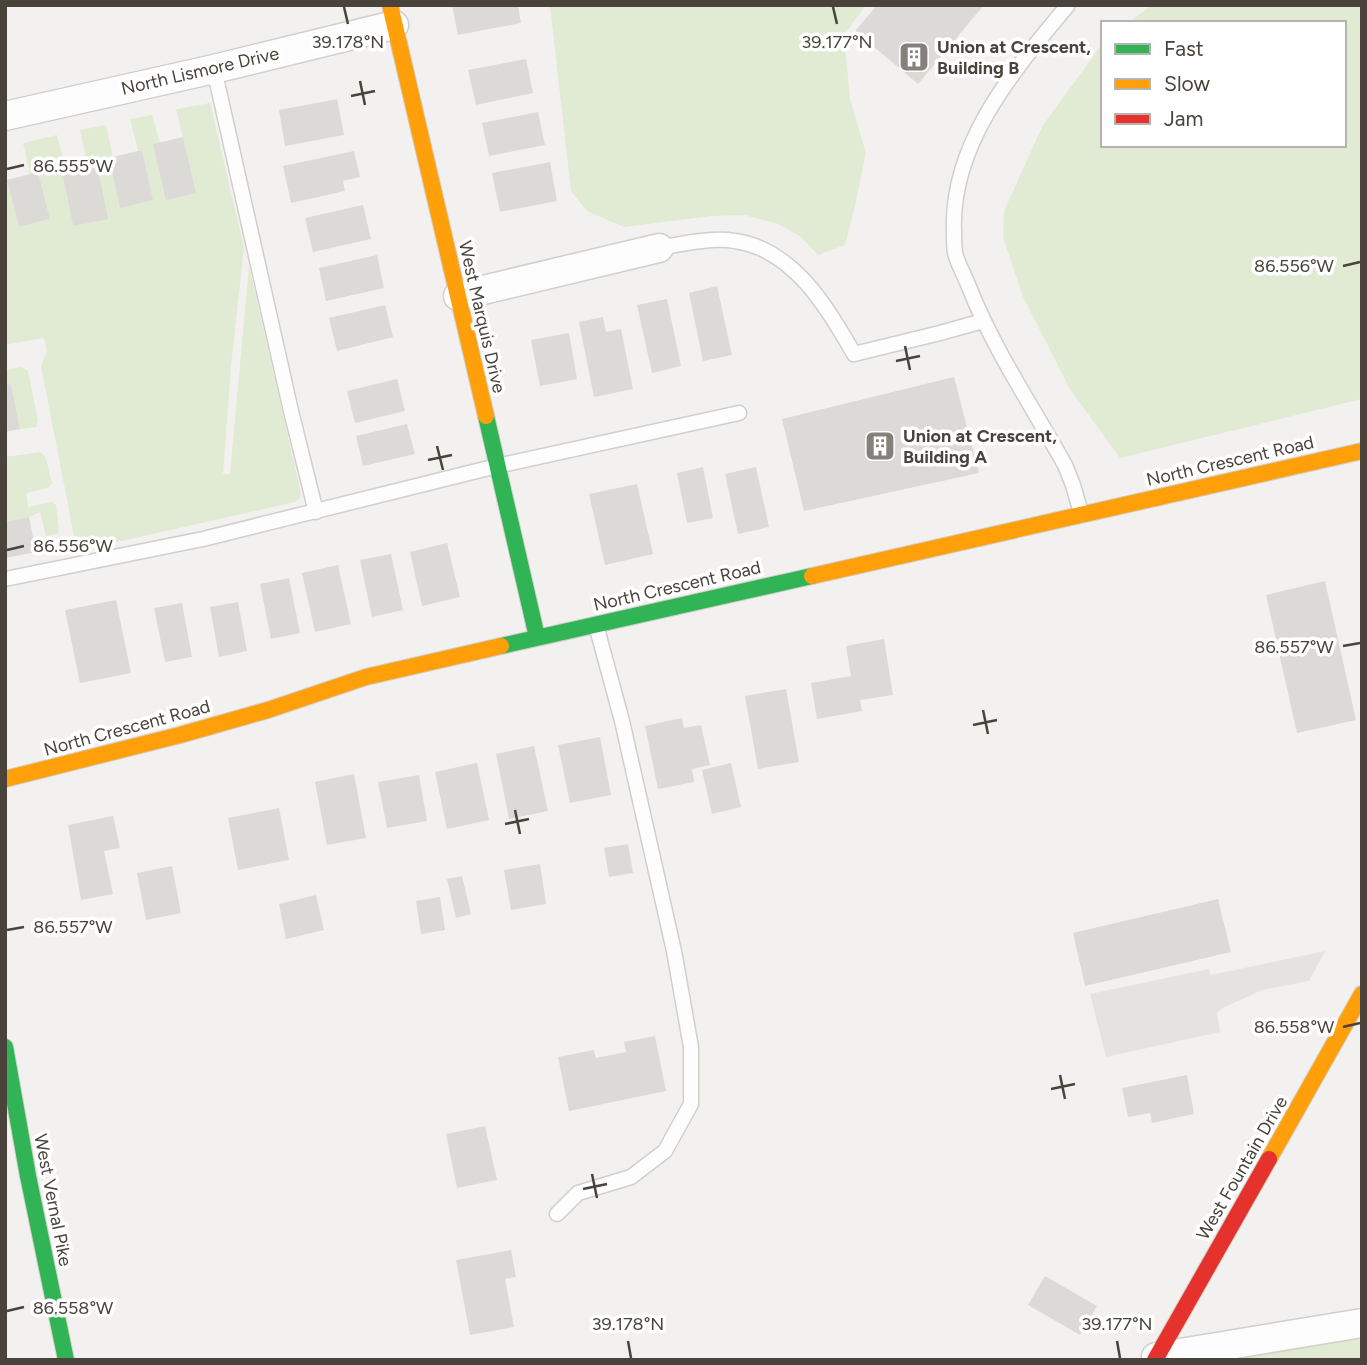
<svg xmlns="http://www.w3.org/2000/svg" width="1367" height="1365" font-family="Figtree,sans-serif">
<rect width="100%" height="100%" fill="#f3f1ef"/>
<!-- green -->
<path fill="#e1ead2" d="M550,5H866L844,35L850,99L866,153L854,210L845,245L818,255L800,236L778,224L745,215L711,216L624,227L587,211L571,191Z
M1152,5H1362V399L1120,458L1070,389L1023,297L1003,237L1004,211L1043,125L1103,43V145H1344V23H1128Z
M210,103L244,247L231,366L223,474H230L249,266L301,494L300,498L295,502L77,551L41,366L47,351L44,338L5,345V170L19,227L50,219L38,173L30,174L23,143L57,135L65,166L61,168L73,226L87,162L80,130L106,125L113,157L109,158L120,207L153,200L142,150L138,151L130,119L152,115L160,143L196,193L176,109Z
M22,367L28,371L38,421L36,427L20,429L11,384L5,385V370Z
M41,452L46,458L52,483L48,488L26,493L28,507L51,502L56,505L59,530L57,534L46,536L40,512L29,517L5,522V457Z
M1362,1332V1360H1173Z"/>
<!-- parking -->
<path fill="#e5e2e0" d="M1325,951L1309,981L1262,990L1223,1008L1217,1012L1220,1032L1106,1057L1090,994L1209,969L1211,975Z"/>
<!-- building -->
<path fill="#dcdad7" d="M452,5H518L521,23L458,35Z
M877,5H984L918,84L855,31Z
M526,59L533,93L476,105L468,70Z
M337,99L344,135L285,146L279,110Z
M538,112L545,145L489,156L482,123Z
M183,137L196,193L166,200L153,144Z
M142,150L153,200L120,208L109,158Z
M354,151L360,177L343,181L345,191L291,203L283,166Z
M96,160L108,219L73,226L61,167Z
M550,162L557,201L500,212L492,173Z
M38,172L50,219L19,227L7,180Z
M363,205L371,239L313,252L305,218Z
M377,255L384,288L326,301L319,268Z
M717,286L732,355L703,361L689,293Z
M667,299L681,366L652,373L637,305Z
M385,305L393,337L337,351L329,318Z
M603,317L606,332L621,329L633,389L594,397L579,322Z
M569,333L577,379L540,386L531,340Z
M954,377L979,473L804,511L782,419Z
M397,379L405,411L355,423L347,391Z
M11,384L20,429L5,432V385Z
M407,424L415,454L363,466L356,436Z
M703,467L713,518L687,523L677,473Z
M756,467L769,527L738,534L725,474Z
M637,484L653,554L605,565L589,494Z
M29,517L36,552L5,558V522Z
M447,543L460,597L422,606L410,552Z
M391,554L403,610L372,617L360,560Z
M338,565L351,624L315,632L302,573Z
M289,578L300,633L271,639L260,584Z
M1325,581L1356,720L1297,733L1266,595Z
M116,600L131,673L80,683L65,610Z
M238,602L247,651L219,657L210,607Z
M182,603L192,657L165,662L154,608Z
M884,639L893,695L860,700L862,711L817,719L811,683L851,676L846,646Z
M786,689L799,762L758,769L745,696Z
M682,718L684,728L701,725L710,765L692,769L694,782L658,789L645,726Z
M600,737L611,795L570,803L558,745Z
M534,746L548,811L509,819L496,754Z
M477,763L489,820L447,829L435,772Z
M731,763L741,807L712,814L702,770Z
M354,774L366,838L327,845L315,782Z
M419,775L427,821L387,828L378,782Z
M279,808L289,860L238,870L228,818Z
M113,816L120,848L104,851L113,894L81,900L68,825Z
M628,844L633,873L609,877L604,848Z
M540,864L546,904L511,910L504,870Z
M172,866L181,913L146,920L137,873Z
M462,876L471,914L456,918L447,879Z
M316,895L324,930L286,939L279,904Z
M440,897L445,930L421,934L416,901Z
M1218,899L1231,952L1085,986L1073,933Z
M655,1036L666,1091L569,1111L558,1057L594,1050L596,1058L626,1052L624,1042Z
M1187,1075L1194,1114L1152,1123L1150,1113L1128,1117L1122,1088Z
M485,1126L497,1180L457,1188L446,1134Z
M511,1250L516,1277L505,1279L514,1327L470,1335L456,1260Z
M1045,1276L1097,1306L1080,1335L1028,1305Z"/>
<g fill="none" stroke-linecap="round" stroke-linejoin="round">
<!-- lane casing -->
<g stroke="#d1cfcc" stroke-width="17">
<path id="lane" d="M1068,5C1015,69 950,143 954,232C954,239 954,246 955,253C958,265 965,276 969,287C994,350 1032,406 1065,465L1073,485L1081,513
M214,69L291,411L316,512
M659,248C681,244 713,237 735,241C793,249 828,308 854,354L940,333L983,321
M5,579L203,539L497,466L739,413
M557,1214L578,1193L631,1177L665,1151L691,1104V1047L674,951L622,721L596,625"/>
</g>
<!-- street casing -->
<g stroke="#d1cfcc" stroke-width="31">
<path id="street" d="M5,116L214,69L394,25
M458,296L659,248
M1156,1357L1362,1323"/>
</g>
<!-- fast casing -->
<g stroke="#d1cec6" stroke-width="18">
<path id="fast" d="M486,416L537,637
M501,646L812,576
M5,1047L28,1176L66,1360"/>
</g>
<!-- slow casing -->
<g stroke="#d1cec6" stroke-width="18">
<path id="slow" d="M390,5L486,416
M812,576L1362,451
M5,779L180,735L268,710L366,677L501,646
M1269,1159L1362,994"/>
</g>
<!-- jam casing -->
<g stroke="#d1cec6" stroke-width="18">
<path id="jam" d="M1155,1360L1269,1159"/>
</g>
<!-- lane -->
<use href="#lane" stroke="#fdfdfd" stroke-width="14"/>
<!-- street -->
<use href="#street" stroke="#fdfdfd" stroke-width="28"/>
<!-- fast -->
<use href="#fast" stroke="#30b455" stroke-width="16"/>
<!-- slow -->
<use href="#slow" stroke="#ff9f0a" stroke-width="16"/>
<!-- jam -->
<use href="#jam" stroke="#e5322d" stroke-width="16"/>
</g>
<!-- ticks -->
<path fill="none" stroke="#49433b" stroke-width="2.5" d="M344,7L348,24M833,7L837,24M360,81L365,105M351,96L375,91M7,169L24,165M1343,266L1360,262M905,346L910,370M896,361L920,356M437,446L443,470M428,460L452,455M7,550L24,546M1343,646L1360,643M983,710L988,734M973,725L997,720M515,810L520,834M505,824L529,819M7,930L24,927M1343,1027L1360,1023M1060,1075L1065,1099M1051,1089L1075,1084M592,1174L597,1198M583,1189L607,1184M7,1311L24,1307M628,1341L631,1358M1117,1341L1120,1358"/>
<!-- icons -->
<defs>
<g id="building-square" transform="scale(1.575)"><rect x="-9" y="-9" width="18" height="18" rx="4" fill="#84807a" stroke="#fff"/><path d="M-4-6H4V6H1V3H-1V6H-4ZM-2.5-4.3h1.7v1.8h-1.7ZM.8-4.3h1.7v1.8H.8ZM-2.5-1h1.7V.8h-1.7ZM.8-1h1.7V.8H.8Z" fill="#fff"/></g>
</defs>
<g fill-rule="evenodd">
<use href="#building-square" x="914" y="57"/>
<use href="#building-square" x="880" y="446"/>
</g>
<g text-anchor="middle" stroke-width="7" stroke-linejoin="round" paint-order="stroke">
<!-- poi labels -->
<g font-size="18" font-weight="bold" fill="#49433b" stroke="#fff" text-anchor="start">
<text x="937" y="53">Union at Crescent,<tspan x="937" dy="21">Building B</tspan></text>
<text x="903" y="442">Union at Crescent,<tspan x="903" dy="21">Building A</tspan></text>
</g>
<!-- street labels -->
<g font-size="18" fill="#49433b" stroke="#fff">
<text transform="translate(200 71) rotate(-13)" y="6">North Lismore Drive</text>
<text transform="translate(482 317) rotate(77)" y="6">West Marquis Drive</text>
<text transform="translate(1230 461) rotate(-13)" y="6">North Crescent Road</text>
<text transform="translate(677 586) rotate(-13)" y="6">North Crescent Road</text>
<text transform="translate(127 728) rotate(-15)" y="6">North Crescent Road</text>
<text transform="translate(1242 1168) rotate(-60)" y="6">West Fountain Drive</text>
<text transform="translate(53 1200) rotate(79)" y="6">West Vernal Pike</text>
</g>
</g>
<g font-size="18" text-anchor="middle" fill="#49433b" stroke="#fff" stroke-width="7" stroke-linejoin="round" paint-order="stroke">
<text x="348" y="48">39.178°N</text>
<text x="837" y="48">39.177°N</text>
<text x="73" y="172">86.555°W</text>
<text x="1294" y="272">86.556°W</text>
<text x="73" y="552">86.556°W</text>
<text x="1294" y="653">86.557°W</text>
<text x="73" y="933">86.557°W</text>
<text x="1294" y="1033">86.558°W</text>
<text x="73" y="1314">86.558°W</text>
<text x="628" y="1330">39.178°N</text>
<text x="1117" y="1330">39.177°N</text>
</g>
<!-- border -->
<rect width="1367" height="1365" fill="none" stroke="#49433b" stroke-width="14"/>
<!-- legend -->
<rect x="1101" y="21" width="245" height="126" fill="#ffffff" stroke="#b6b4b1" stroke-width="2"/>
<rect x="1115" y="44" width="35" height="10" fill="#30b455" stroke="#b6b4b1" stroke-width="2"/>
<text x="1164" y="56" font-size="21" fill="#49433b">Fast</text>
<rect x="1115" y="79" width="35" height="10" fill="#ff9f0a" stroke="#b6b4b1" stroke-width="2"/>
<text x="1164" y="91" font-size="21" fill="#49433b">Slow</text>
<rect x="1115" y="114" width="35" height="10" fill="#e5322d" stroke="#b6b4b1" stroke-width="2"/>
<text x="1164" y="126" font-size="21" fill="#49433b">Jam</text>
</svg>
